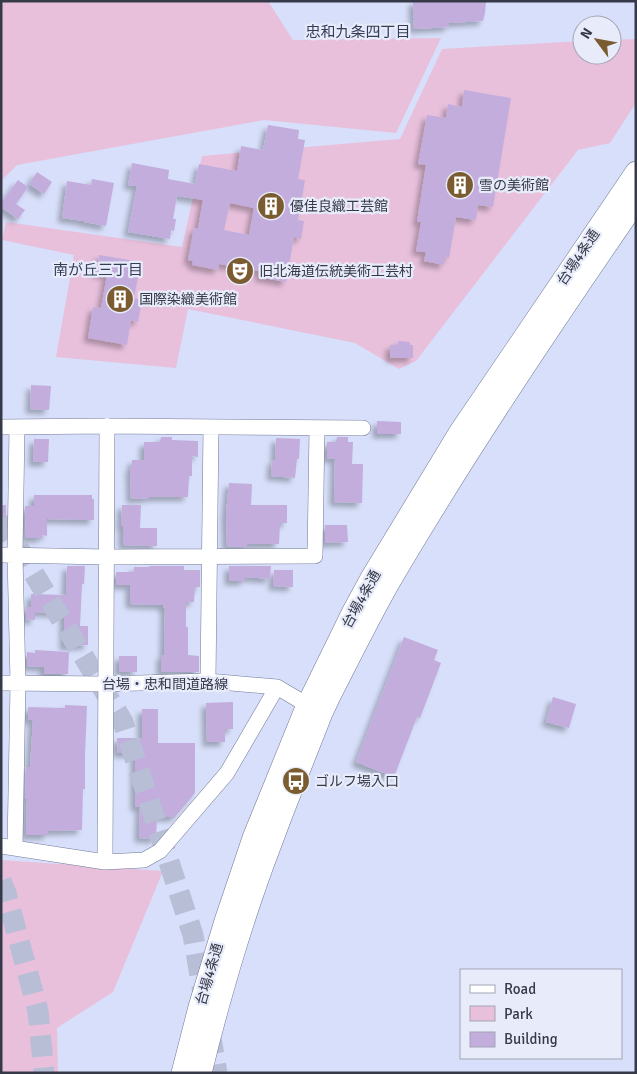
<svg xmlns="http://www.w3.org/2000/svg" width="637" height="1074" font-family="Signika,'Noto Sans JP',sans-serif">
<defs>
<filter id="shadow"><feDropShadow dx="-4.5" dy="4.5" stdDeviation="2.5" flood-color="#0004"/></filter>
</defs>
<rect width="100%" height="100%" fill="#d7dffa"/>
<!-- green -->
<path fill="#e8c0dc" d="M1,1H268L293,40L441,38L396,133L264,120L17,165L1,181Z
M636,39V103L610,143L578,150L416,361L399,369L355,343L188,309L176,368L56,357L74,255L2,240L6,222L182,247L202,156L400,139L442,49L582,41V55H612V40Z
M1,860L163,871L113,992L57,1028L58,1073H1Z"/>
<!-- building -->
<path fill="#c2addd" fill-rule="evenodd" filter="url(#shadow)" d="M413,1H486L485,13L483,21L449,23V27L414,29Z
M464,90L511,98L493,207L478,205L476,220L456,217L449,258L445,257L444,265L424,261L426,252L416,251L421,222H417L426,165L418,164L427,115L446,118L448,104L462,107Z
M268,125L299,130L298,139L305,140L298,179L305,180L298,220L304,221L301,239L294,237L286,282L259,277L260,271L219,264L218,270L192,265L193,261L188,260L194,228H198L203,200L177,196L173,219H176L174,231L171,230L170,239L128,232L137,186L128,185L132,163L169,170L168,179L195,184L199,164L237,171L241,146L263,150ZM230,203L254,208L249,235L224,230Z
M37,172L52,182L44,194L29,184Z
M92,179L114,183L106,226L84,222V221L62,218L67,181L91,185Z
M18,180L28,187L16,204L25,210L18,219L1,207V203Z
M99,255L141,262L134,298L142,300L138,322L131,320L127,345L88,338L93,307L101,308L107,275L96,273Z
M398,341L410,342V345H413V358H390V345H398Z
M31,385L51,386L49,410L30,409Z
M377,421L401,422V434H377Z
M161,437H172V440L198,441V457L192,456V476H189L188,497H149V498L131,499L130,467H132V460H144V442H160Z
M337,437H348V442H353L352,464H363L362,503L334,502L335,459L327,458V442H336Z
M276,438L300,439L299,459H297L295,478L271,476L272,460L275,461Z
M34,439H49L48,462H33Z
M229,483L252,484L251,505H287V523H280L279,544H247V547L227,546L226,514Z
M34,495H92V499H94V520L47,519V536L42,535V538H26L25,506H34Z
M1,505H6V519H1Z
M122,505H141L140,528H157V546L123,545V526H121Z
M325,525H347L348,542L325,543Z
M67,566H85L84,584H82L80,626H88V645L64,646V613L35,612V620L26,619V607H31V594L66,595Z
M149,566H184V570H200V587H195L194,602H186V627H188V655L199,656V672H161V655H164L165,608H163V605L130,604V585H116V572H134V567H149Z
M229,566H271L270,579L245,577V581H229Z
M274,570H293V587L273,586Z
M404,637L438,650L434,660L441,663L420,718L417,717L394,777L356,762Z
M35,650L69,652L68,674H44V667L27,666V652L35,653Z
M119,656H137V672H119Z
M553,697L576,704L569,728L546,722Z
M233,702V729H225V742H207L206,703Z
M65,705L87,706L85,754V789H83L82,830L48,831V835H26L27,799H25L26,767H30L33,720H28V707L65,708Z
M142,709H158V743H195V793L175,817H157L156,839L139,838L140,807H135V753H118L117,738H142Z"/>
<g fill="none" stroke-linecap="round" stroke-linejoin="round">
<!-- highway-tunnel -->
<path stroke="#b7bed6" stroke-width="21" stroke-dasharray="21 11" stroke-linecap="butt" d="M1,519L123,722L193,935L204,998
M1,881L6,893L38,1011L44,1073
M210,1033L217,1073"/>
<!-- minor casing -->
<g stroke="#717998" stroke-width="16">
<path id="minor" d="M1,427L107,426L363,428
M1,555L107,557L315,556L317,428
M208,681L211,427
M1,683L105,684L208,681L277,687L314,709
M1,846L105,862L144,860L160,851L227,773L277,687
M15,847L18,683L15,555L17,427
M105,862L107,426"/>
</g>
<!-- highway casing -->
<g stroke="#717998" stroke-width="22">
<path id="highway" d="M182,1073L199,1007L225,921L253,838L307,705L352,613L371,578L459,433L636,172
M201,1073C220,996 243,917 271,844C287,800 305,757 322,713L330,696C349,659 368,620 389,583C466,452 550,327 636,202"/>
</g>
<!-- minor -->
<use href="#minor" stroke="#fff" stroke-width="15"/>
<!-- highway -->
<use href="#highway" stroke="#fff" stroke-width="21"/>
</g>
<!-- icons -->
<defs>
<g id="building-disc" transform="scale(1.4375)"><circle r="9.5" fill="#7b5b30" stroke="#e8ecfa"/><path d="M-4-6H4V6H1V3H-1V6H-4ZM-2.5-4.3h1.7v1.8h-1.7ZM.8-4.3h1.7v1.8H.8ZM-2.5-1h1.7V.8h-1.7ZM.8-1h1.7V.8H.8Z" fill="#fff"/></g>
<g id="theatre-disc" transform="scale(1.4375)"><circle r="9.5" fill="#7b5b30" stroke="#e8ecfa"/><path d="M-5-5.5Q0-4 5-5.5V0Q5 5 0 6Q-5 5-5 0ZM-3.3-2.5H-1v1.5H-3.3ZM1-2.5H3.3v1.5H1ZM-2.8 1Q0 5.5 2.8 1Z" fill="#fff"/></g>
<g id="bus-disc" transform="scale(1.4375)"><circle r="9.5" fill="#7b5b30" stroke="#e8ecfa"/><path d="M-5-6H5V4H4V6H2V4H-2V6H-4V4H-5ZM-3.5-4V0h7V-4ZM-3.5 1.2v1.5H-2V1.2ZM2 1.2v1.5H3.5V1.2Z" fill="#fff"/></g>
</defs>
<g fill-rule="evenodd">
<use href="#building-disc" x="460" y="185"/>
<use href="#building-disc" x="271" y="206"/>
<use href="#theatre-disc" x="240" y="271"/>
<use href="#building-disc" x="120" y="299"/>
<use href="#bus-disc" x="296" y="781"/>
</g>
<g text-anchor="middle" stroke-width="4.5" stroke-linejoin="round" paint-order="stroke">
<!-- poi labels -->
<g font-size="14" fill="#363a48" stroke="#e8ecfa" text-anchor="start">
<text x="479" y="190">雪の美術館</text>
<text x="290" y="211">優佳良織工芸館</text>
<text x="259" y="276">旧北海道伝統美術工芸村</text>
<text x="139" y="304">国際染織美術館</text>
<text x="315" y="786">ゴルフ場入口</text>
</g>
<!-- street labels -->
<g font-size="14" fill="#363a48" stroke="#e8ecfa">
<text transform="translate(578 257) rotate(-56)" y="5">台場4条通</text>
<text transform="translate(361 599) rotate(-61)" y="5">台場4条通</text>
<text x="165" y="689">台場・忠和間道路線</text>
<text transform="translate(209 974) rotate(-74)" y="5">台場4条通</text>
</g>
<!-- neighbourhood labels -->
<g font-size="15" fill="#353c58" stroke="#e8ecfa">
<text x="358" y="37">忠和九条四丁目</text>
<text x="98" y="275">南が丘三丁目</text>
</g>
</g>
<!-- border -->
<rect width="637" height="1074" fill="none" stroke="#363a48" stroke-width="5"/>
<!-- legend -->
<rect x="460" y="969" width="162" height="90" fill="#e8ecfa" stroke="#a1a5b3"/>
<rect x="470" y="985" width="25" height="8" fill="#ffffff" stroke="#a1a5b3"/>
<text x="504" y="994" font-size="15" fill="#363a48">Road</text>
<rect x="470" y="1006" width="25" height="15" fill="#e8c0dc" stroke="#a1a5b3"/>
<text x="504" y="1019" font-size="15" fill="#363a48">Park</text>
<rect x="470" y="1032" width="25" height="15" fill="#c2addd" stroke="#a1a5b3"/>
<text x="504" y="1044" font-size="15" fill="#363a48">Building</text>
<!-- north arrow -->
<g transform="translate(597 40) rotate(302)"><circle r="24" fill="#e8ecfa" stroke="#a1a5b3"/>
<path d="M0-4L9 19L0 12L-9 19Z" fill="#7b5b30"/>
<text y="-8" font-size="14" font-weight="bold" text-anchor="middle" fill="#363a48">N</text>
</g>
</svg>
